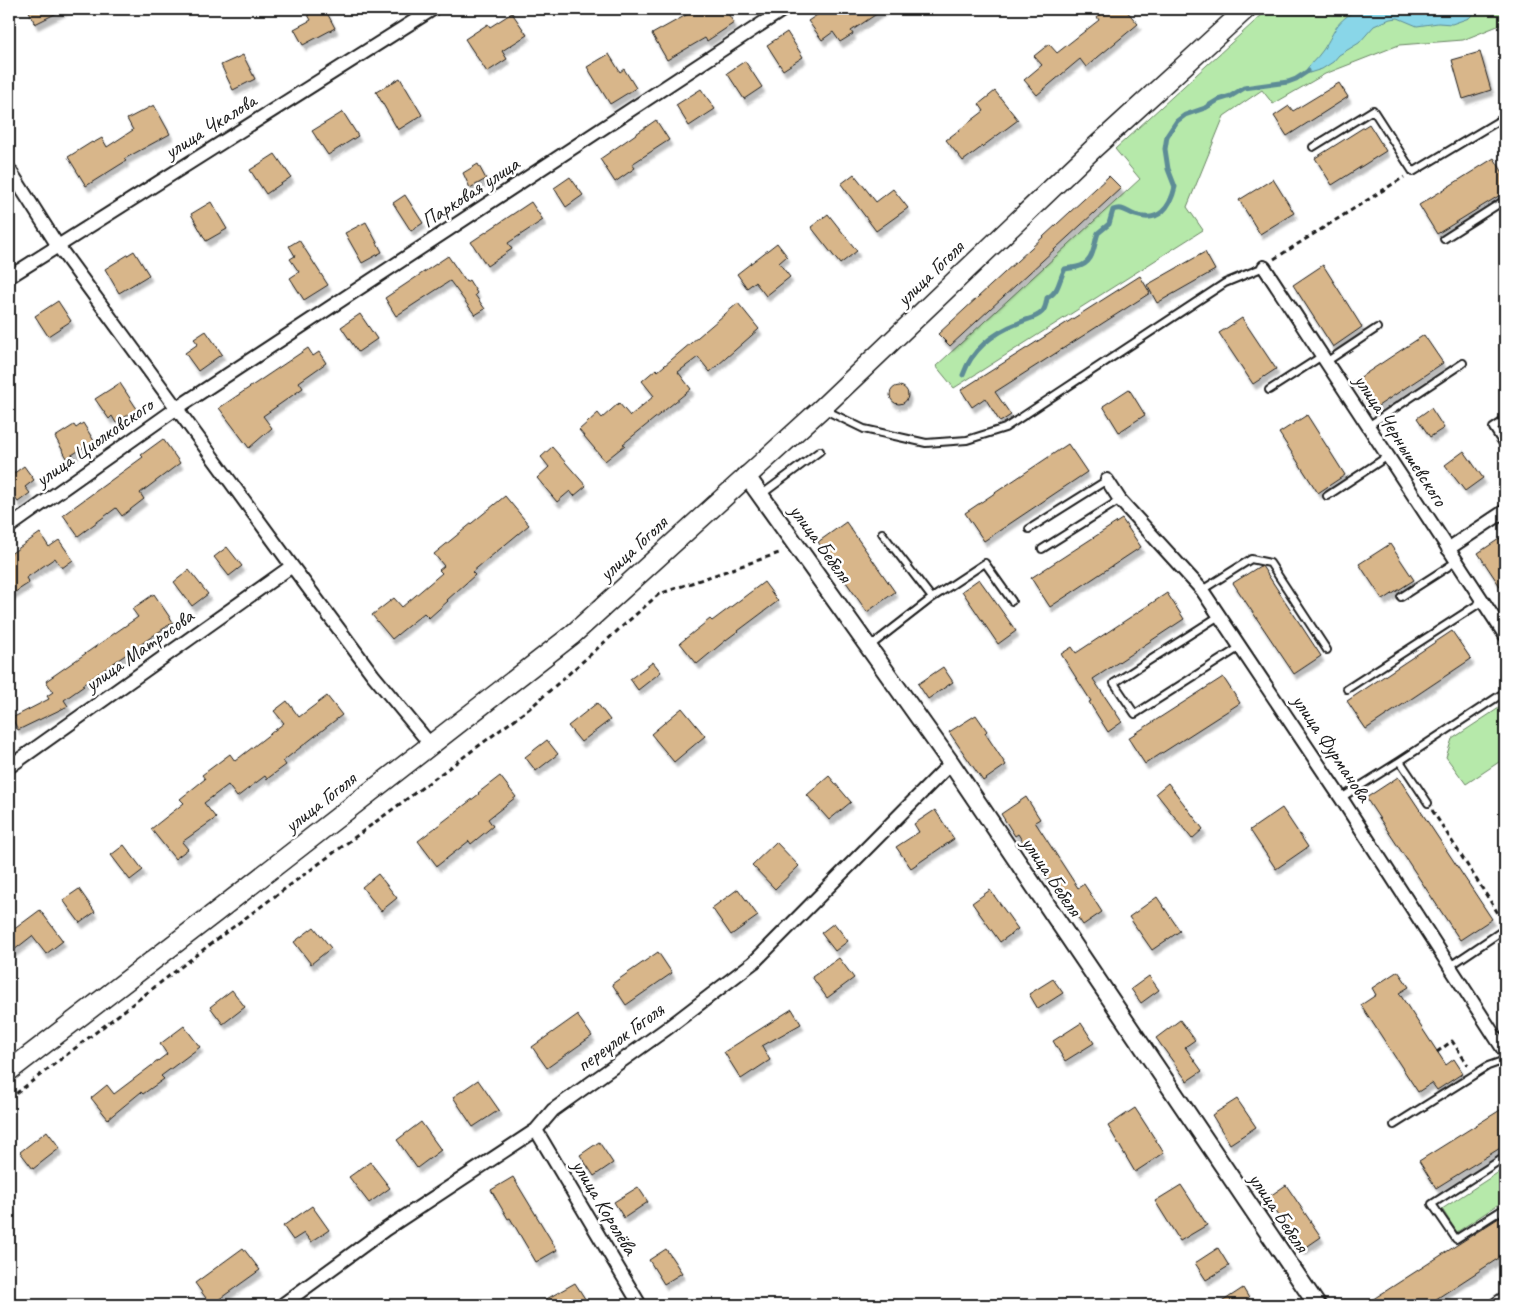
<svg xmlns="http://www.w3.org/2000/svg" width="1514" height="1314" font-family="Caveat,sans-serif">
<defs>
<filter id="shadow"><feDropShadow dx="3" dy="5.5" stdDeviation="1" flood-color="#0004"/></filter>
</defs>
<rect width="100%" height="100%" fill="#fff"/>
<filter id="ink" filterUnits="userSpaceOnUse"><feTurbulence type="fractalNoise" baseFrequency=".02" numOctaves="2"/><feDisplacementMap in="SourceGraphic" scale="10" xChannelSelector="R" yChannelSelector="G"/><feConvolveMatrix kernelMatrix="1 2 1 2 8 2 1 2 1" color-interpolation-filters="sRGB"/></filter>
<g filter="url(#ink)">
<!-- green -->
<path fill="#b6e9aa" stroke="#698263" d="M1334,9H1505V23L1463,40L1399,45L1325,74L1273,104L1262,90L1224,116L1187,207L1203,230L954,388L936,366L1140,179L1115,149L1264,13L1326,15Z
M1505,704V758L1466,784L1446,757L1452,739Z
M1505,1168V1200L1457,1232L1442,1209Z"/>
<!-- water -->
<path fill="#89d6e8" stroke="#5d8c96" d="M1359,9H1478L1469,18L1452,24L1438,23L1417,26L1398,18L1390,19L1374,26L1359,43L1339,55L1333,62L1322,69L1303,75C1308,65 1317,59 1323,50C1337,29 1334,22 1359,9Z"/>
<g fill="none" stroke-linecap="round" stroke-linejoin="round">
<!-- stream -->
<path stroke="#5d8c96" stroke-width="5" d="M963,375C972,349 995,332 1021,322C1028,319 1036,318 1042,312C1046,308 1046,303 1047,298C1060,291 1058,281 1065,269C1069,268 1073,268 1077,267C1095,263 1093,246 1098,233L1109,224L1113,210C1122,206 1127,212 1135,215C1159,223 1170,208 1175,187L1168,169L1165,149L1167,136L1177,121L1185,115L1205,108L1218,100L1231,96L1244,88L1288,82L1296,79L1308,71"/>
</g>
<!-- building -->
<path fill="#d8b68a" stroke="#1c1c1c" filter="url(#shadow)" d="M28,9H65L35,24Z
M319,9H325L335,28L303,45L294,29L311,20L308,15Z
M697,9H725L734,23L707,41L705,38L667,60L652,34Z
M826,9H884L851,31L853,34L840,42L833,32L822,40L808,21Z
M1107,9H1125L1138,24L1086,67L1080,59L1037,95L1024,80L1042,65L1034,56L1049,44L1057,53L1099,20L1097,17Z
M512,13L527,35L502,51L507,59L487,72L465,39L488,24L490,27Z
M787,32L803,57L783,70L767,45Z
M1480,52L1491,90L1463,99L1452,60Z
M609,54L620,72L624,69L636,88L610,104L587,67Z
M243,55L255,79L233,90L221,65Z
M745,61L762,87L744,99L727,73Z
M400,78L422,115L398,130L376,92Z
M1339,83L1348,97L1287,136L1274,116L1289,106L1293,111Z
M701,89L715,109L689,126L676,105Z
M995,91L1018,120L963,161L946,140L984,111L979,104Z
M154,105L170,134L124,159L126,161L86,186L68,157L92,142L93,143L102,138L107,147L133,130L127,119Z
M343,112L358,136L328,155L312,131Z
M656,120L669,140L632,164L635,168L615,182L600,159Z
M1369,124L1386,151L1332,185L1315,158Z
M275,154L291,177L266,194L250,170Z
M1494,158L1505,176V192L1437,234L1419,205Z
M478,164L486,179L470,188L463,173Z
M854,174L876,202L893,189L908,208L876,231L841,184Z
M1109,176L1121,188L950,346L938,334Z
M570,177L583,195L566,207L554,188Z
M1273,179L1294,213L1260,234L1239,200Z
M405,195L423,223L411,231L393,203Z
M211,202L227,229L206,241L191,214Z
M531,202L543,220L508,243L512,249L487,266L471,242Z
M828,214L857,251L840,264L811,227Z
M366,222L382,252L362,263L345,233Z
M299,240L328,285L304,300L290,278L299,272L290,259L295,256L289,246Z
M777,243L787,256L779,263L790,277L766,296L755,282L747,288L737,274Z
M134,251L149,275L119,293L105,269Z
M1205,252L1215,270L1157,303L1147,285Z
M448,256L466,282L469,280L477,293L475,295L485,309L475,315L450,281L396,316L385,298Z
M1323,265L1362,327L1333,347L1293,285Z
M1140,276L1150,293L995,392L1011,415L1000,422L985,398L972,407L961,390Z
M58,301L71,321L48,336L35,316Z
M738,303L759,329L710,372L698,357L678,372L691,389L623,444L625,445L605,461L579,430L598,413L602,418L619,403L630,416L654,396L642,381L656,369L658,371Z
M360,314L377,339L358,352L341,327Z
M1242,318L1276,369L1253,384L1219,333Z
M206,331L222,354L198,371L185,353L198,344L194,339Z
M1424,335L1443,363L1372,410L1353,382Z
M308,348L313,356L319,352L326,363L299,382L303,388L263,416L272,428L249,448L219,408Z
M120,383L137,409L116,423L112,416L109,419L95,399Z
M890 395a9 9 0 1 1 18 0a9 9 0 1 1-18 0Z
M1129,389L1145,415L1119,432L1103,406Z
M1431,408L1444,428L1430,437L1417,418Z
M1307,415L1345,475L1318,493L1279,433Z
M83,423L94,441L67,458L55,437L74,425L76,428Z
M163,439L180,463L140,493L144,499L122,516L116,508L78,536L63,515L143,457L141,455Z
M1068,444L1087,472L984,541L965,513Z
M552,447L586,486L574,496L570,491L557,502L537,478L549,467L541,457Z
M1464,451L1483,478L1465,491L1445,465Z
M24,466L34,480L25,487L30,493L18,502L9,490V477Z
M505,496L529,525L472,572L475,575L447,600L448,601L429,618L424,613L392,639L372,615L394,598L402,607L442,573L439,570L444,566L434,554Z
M1122,519L1141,547L1050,607L1031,578Z
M846,522L895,592L867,612L818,542Z
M40,533L49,547L59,540L73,560L62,568L55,558L26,578L29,583L9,596V555Z
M1505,535V594L1478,553Z
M1390,544L1414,580L1383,600L1359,564Z
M227,547L242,566L229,576L214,557Z
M1260,566H1262L1321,656L1294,674L1233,583Z
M189,570L208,594L192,606L174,582Z
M979,579L1016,631L998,644L962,591Z
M764,582L778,601L726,640L697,664L680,643L710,619L712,621Z
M1167,593L1184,619L1093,679L1122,722L1108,732L1089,702L1091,701L1061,654L1072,647L1076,653Z
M154,594L173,622L82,685L84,686L64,700L68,706L18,730L12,718L49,699L47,696L53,692L46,681L138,617L132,609Z
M1452,631L1471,659L1366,729L1347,701Z
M653,662L661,672L638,690L630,679Z
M943,667L953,682L928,699L918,684Z
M1223,677L1240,703L1145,764L1128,738Z
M327,696L342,715L283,761L286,765L267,779L265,776L237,797L228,785L204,803L216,818L182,842L188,849L175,859L151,829L184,803L180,799L205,779L202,775L230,754L235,761L284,723L274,711L287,701L299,717Z
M597,703L610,720L581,742L568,726Z
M682,708L705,736L674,762L651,734Z
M976,715L987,731L985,733L1006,765L983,781L949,732Z
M547,740L558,754L536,771L525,757Z
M500,776L516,797L488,819L493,826L471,844L469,841L437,866L418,841L479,794L478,793Z
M829,776L851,802L829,820L807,795Z
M1398,777L1492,919L1460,940L1366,798Z
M1168,783L1203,829L1192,839L1156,793Z
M1026,797L1040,819L1035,822L1078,888L1084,884L1102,912L1083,925L1051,878L1047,880L1018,834L1015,836L1001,814Z
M1282,808L1308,847L1276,869L1250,830Z
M935,810L954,839L911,868L896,847L919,832L914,824Z
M776,842L799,866L775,889L752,865Z
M124,845L143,870L130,880L111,855Z
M378,874L397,898L381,911L362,887Z
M79,889L95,912L80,923L63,900Z
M738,889L758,916L731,935L712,908Z
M990,890L1018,929L1000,942L972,903Z
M1157,897L1180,931L1152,950L1129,917Z
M40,910L63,941L46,954L32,936L9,954V933Z
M834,923L848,941L835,951L821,933Z
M314,927L331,948L311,964L294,942Z
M658,952L672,973L626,1005L612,984Z
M839,958L854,978L827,998L812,977Z
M1398,971L1409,987L1399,993L1446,1065L1454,1059L1463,1073L1437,1090L1432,1083L1418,1092L1361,1005L1376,995L1372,988Z
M1149,976L1159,990L1141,1003L1131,989Z
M1053,979L1063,993L1038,1009L1029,994Z
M232,990L245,1007L223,1024L210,1007Z
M792,1009L801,1024L762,1046L770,1060L741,1079L724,1052Z
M577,1015L592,1036L547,1068L532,1047Z
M1180,1020L1195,1040L1185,1047L1202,1071L1187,1081L1156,1038Z
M1081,1023L1094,1043L1065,1061L1053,1041Z
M184,1026L200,1047L161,1076L164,1079L143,1094L141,1092L108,1119L91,1098L107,1085L114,1094L167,1054L160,1044Z
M478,1080L499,1110L473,1127L453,1097Z
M1237,1099L1256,1127L1230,1144L1212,1115Z
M1505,1107V1145L1436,1188L1419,1161Z
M1135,1108L1164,1153L1135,1172L1108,1126Z
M421,1122L441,1150L417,1168L397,1140Z
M47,1131L60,1148L33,1169L20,1152Z
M599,1142L613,1163L594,1176L580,1155Z
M370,1162L390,1188L369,1203L349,1177Z
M513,1177L557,1250L536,1262L510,1218L508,1219L491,1190Z
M1181,1185L1207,1225L1180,1241L1155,1201Z
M1286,1185L1321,1237L1302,1250L1267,1198Z
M638,1187L648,1202L624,1218L614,1202Z
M312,1206L329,1230L311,1242L304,1233L293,1240L283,1226Z
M1505,1214V1254L1427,1305H1364Z
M243,1248L260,1270L211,1305L195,1283Z
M1218,1248L1229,1266L1206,1280L1195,1263Z
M666,1249L682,1273L664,1284L649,1260Z
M575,1283L589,1305H536Z
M1243,1288L1253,1305H1217Z"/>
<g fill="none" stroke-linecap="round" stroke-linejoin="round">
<!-- service casing -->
<g stroke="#1c1c1c" stroke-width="10">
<path id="service" d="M1313,147L1373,110L1413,172L1500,120L1505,124
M1444,239L1505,200
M1326,362L1377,328
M1269,390L1322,356
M825,410L864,429L926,443L967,440L1005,428L1225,283L1264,267
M1505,420L1493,428L1505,447
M1368,426L1463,363
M761,495L820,451
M1327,496L1388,456
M1029,529L1107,480
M882,533L932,598
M1042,549L1120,500
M1202,590L1251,559L1270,563L1327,650
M1401,597L1457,561
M1219,616L1114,683L1135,714L1240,647
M869,647L932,598L985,563L1012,601
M1347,689L1483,601
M1400,761L1428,803
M1341,798L1400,761L1505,692
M1450,966L1505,929
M1394,1125L1488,1066L1505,1060
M1505,1157L1432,1204L1456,1239L1505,1208"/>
</g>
<!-- minor casing -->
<g stroke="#1c1c1c" stroke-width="16">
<path id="minor" d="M9,169L58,246L292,566L373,675L430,744
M1264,267L1505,635
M9,277L433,9
M1107,480L1120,500L1202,590L1341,798L1505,1052
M9,527L177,408L784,9
M1448,549L1505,511
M9,767L292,566
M536,1130L640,1305
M282,1305L386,1229L536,1130L553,1110L669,1027L754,962L951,763
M1495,1305L1505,1298"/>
</g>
<!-- tertiary casing -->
<g stroke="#1c1c1c" stroke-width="20">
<path id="tertiary" d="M746,475L951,763L1317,1305"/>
</g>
<!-- secondary casing -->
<g stroke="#1c1c1c" stroke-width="22">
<path id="secondary" d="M9,1071L216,912L572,635L821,409L1093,149L1246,9"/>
</g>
<!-- path -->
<path stroke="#1c1c1c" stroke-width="3" stroke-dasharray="5 4" stroke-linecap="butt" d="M1505,152V154
M1274,259L1404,177
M1432,810L1503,921
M1437,1052L1452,1041L1468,1065
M9,1099L225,933L530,708L659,594L782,552"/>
<!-- service -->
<use href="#service" stroke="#fff" stroke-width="6"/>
<!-- minor -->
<use href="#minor" stroke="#fff" stroke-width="12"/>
<!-- tertiary -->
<use href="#tertiary" stroke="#fff" stroke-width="16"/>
<!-- secondary -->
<use href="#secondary" stroke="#fff" stroke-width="19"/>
</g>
</g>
<g text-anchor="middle" stroke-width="5" stroke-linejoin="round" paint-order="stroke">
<!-- street labels -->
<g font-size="21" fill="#1c1c1c" stroke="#fff">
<text transform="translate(210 126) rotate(-32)" y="7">улица Чкалова</text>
<text transform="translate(470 192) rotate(-33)" y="7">Парковая улица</text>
<text transform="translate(930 273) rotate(-44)" y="7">улица Гоголя</text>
<text transform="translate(1401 440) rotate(57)" y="7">улица Чернышевского</text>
<text transform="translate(94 442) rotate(-35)" y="7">улица Циолковского</text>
<text transform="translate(821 543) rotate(54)" y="7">улица Бебеля</text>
<text transform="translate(633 548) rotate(-43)" y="7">улица Гоголя</text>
<text transform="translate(139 650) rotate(-35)" y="7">улица Матросова</text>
<text transform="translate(1332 748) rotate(56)" y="7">улица Фурманова</text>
<text transform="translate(320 802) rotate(-38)" y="7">улица Гоголя</text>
<text transform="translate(1052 876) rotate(56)" y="7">улица Бебеля</text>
<text transform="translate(620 1037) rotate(-36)" y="7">переулок Гоголя</text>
<text transform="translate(605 1207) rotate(59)" y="7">улица Королёва</text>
<text transform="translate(1279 1212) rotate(56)" y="7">улица Бебеля</text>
</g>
</g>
<!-- margin -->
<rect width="1514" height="1314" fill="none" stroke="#fff" stroke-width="30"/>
<rect x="15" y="15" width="1484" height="1284" fill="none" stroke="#1c1c1c" stroke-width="2" filter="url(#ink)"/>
</svg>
